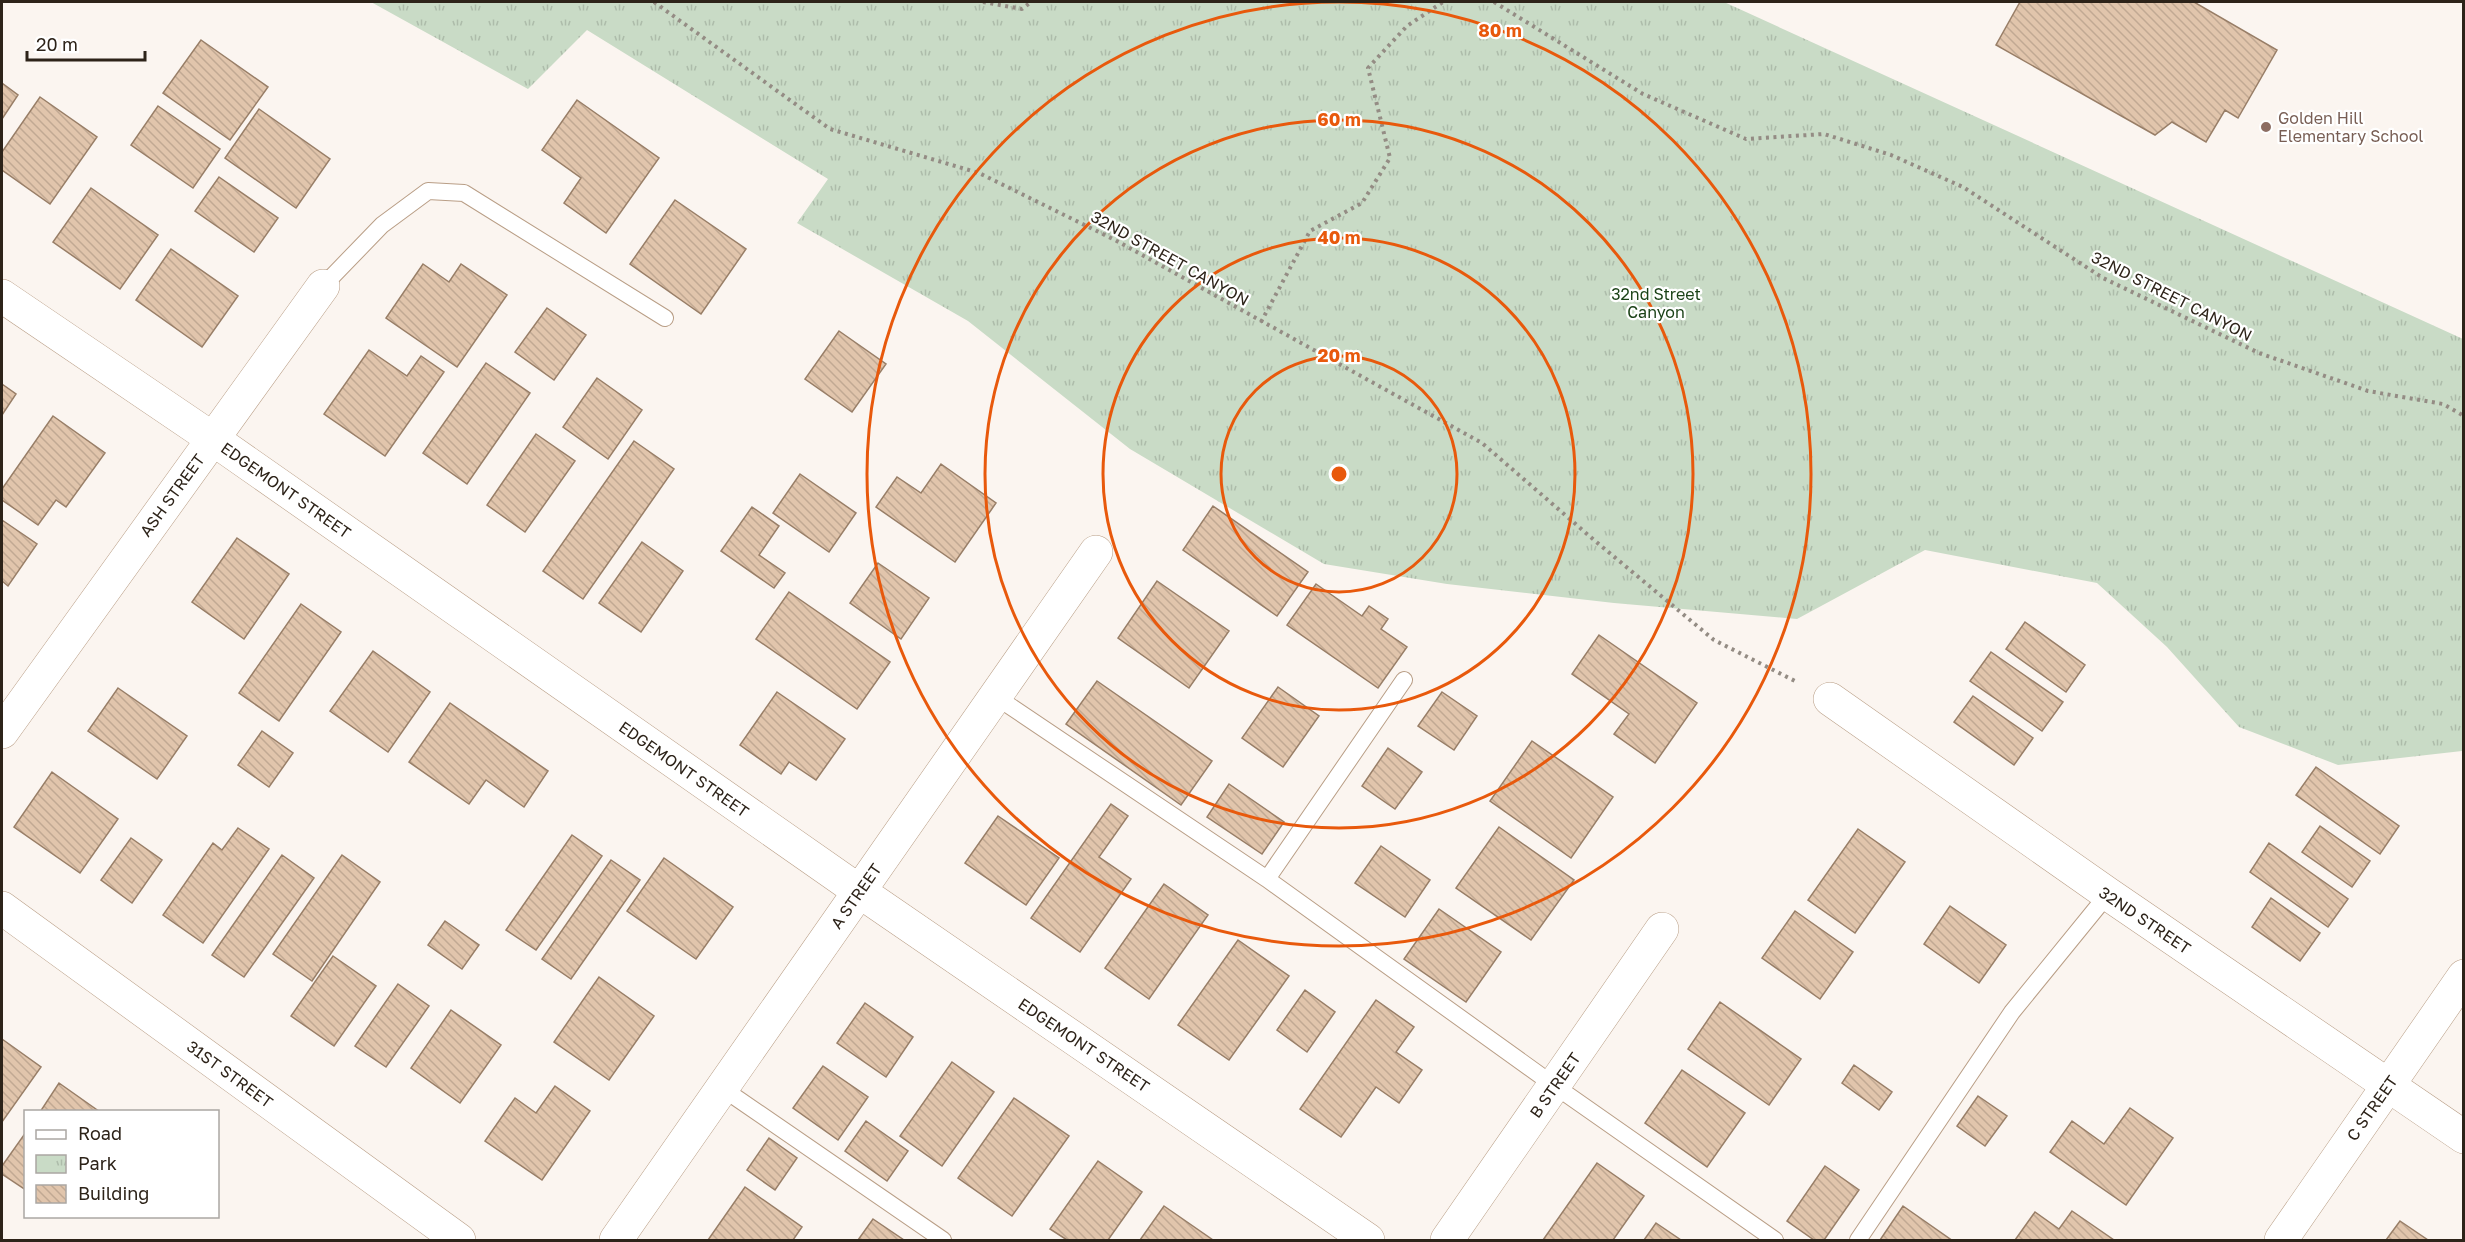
<svg xmlns="http://www.w3.org/2000/svg" width="2465" height="1242" font-family="'Golos Text',sans-serif">
<defs>
<pattern id="park-tufts" width="24" height="20" patternUnits="userSpaceOnUse" patternTransform="scale(1.5)"><rect width="24" height="20" fill="#c9dbc6"/><path d="M3 7l-1-3M5 7V3M7 7l1-3M15 17l-1-3M17 17v-4M19 17l1-3" fill="none" stroke="#adbcaa"/></pattern>
<pattern id="building-back-hatch" width="6" height="6" patternUnits="userSpaceOnUse" patternTransform="scale(1.5)"><rect width="6" height="6" fill="#e1c5ac"/><path d="M-1 5l2 2M0 0l6 6M5-1l2 2" fill="none" stroke="#c1a993"/></pattern>
</defs>
<rect width="100%" height="100%" fill="#fbf5f0"/>
<!-- park -->
<path fill="url(#park-tufts)" d="M371,2H1724L2463,339V749L2462,751L2338,765L2239,727L2167,647L2097,583L1925,550L1797,619L1614,603L1447,584L1324,564L1130,449L968,321L797,223L828,179L587,30L528,89Z"/>
<!-- building -->
<path fill="url(#building-back-hatch)" stroke="#987e67" stroke-width="1.5" d="M2020,2H2194L2277,50L2238,118L2225,110L2206,142L2172,122L2155,135L1996,45Z
M201,40L268,87L230,140L163,93Z
M2,83L18,95L2,119Z
M40,97L97,137L50,204L2,170V152Z
M577,100L659,158L606,233L564,203L581,178L542,150Z
M158,106L220,149L193,188L131,145Z
M259,109L330,159L296,208L225,158Z
M219,177L278,218L254,252L195,211Z
M91,188L158,235L120,289L53,242Z
M675,200L746,249L701,314L630,264Z
M171,249L238,296L202,347L136,300Z
M423,264L449,282L461,264L507,295L457,367L386,318Z
M547,308L586,335L554,380L515,352Z
M839,331L886,364L852,412L805,379Z
M369,350L407,376L421,356L444,372L385,456L324,414Z
M486,363L530,393L467,484L423,453Z
M597,378L642,410L608,459L563,427Z
M2,384L16,394L2,415Z
M53,416L105,453L66,507L56,500L38,525L2,500V489Z
M536,434L575,461L525,532L487,505Z
M634,441L674,469L583,599L543,571Z
M941,464L996,503L955,562L876,507L897,477L921,493Z
M800,474L856,513L829,552L773,513Z
M1213,506L1308,572L1277,616L1183,550Z
M752,507L779,526L759,555L785,573L774,588L721,551Z
M2,520L37,544L8,586L2,581Z
M237,538L289,574L244,639L192,602Z
M642,542L683,571L641,632L599,603Z
M878,563L929,598L901,639L850,603Z
M1157,581L1229,631L1189,688L1118,638Z
M1316,584L1362,616L1369,606L1388,619L1381,629L1407,647L1378,688L1287,625Z
M789,592L890,662L857,709L756,639Z
M301,604L341,632L279,721L239,693Z
M2025,622L2085,665L2066,692L2006,649Z
M1599,635L1697,703L1655,763L1614,734L1629,714L1572,674Z
M373,651L430,692L388,752L330,711Z
M1991,652L2063,702L2042,731L1970,681Z
M1097,681L1212,761L1181,805L1066,724Z
M1278,687L1319,716L1283,767L1242,738Z
M118,688L187,736L157,779L88,731Z
M777,692L845,739L816,780L789,762L781,774L740,745Z
M1442,692L1477,716L1454,750L1418,726Z
M1973,696L2033,738L2014,765L1954,722Z
M450,703L548,771L524,807L486,780L469,804L409,762Z
M262,731L293,753L269,787L238,765Z
M1532,741L1613,797L1571,858L1490,801Z
M1388,748L1422,772L1395,809L1362,786Z
M2316,767L2399,826L2380,854L2296,795Z
M52,772L118,819L80,873L14,827Z
M1229,784L1284,822L1262,854L1207,817Z
M1111,804L1128,816L1099,857L1131,879L1080,952L1031,918Z
M998,816L1059,858L1026,905L965,863Z
M2320,826L2370,861L2352,887L2302,852Z
M1499,827L1574,880L1531,940L1456,888Z
M238,828L269,849L203,943L163,915L213,843L222,850Z
M1858,829L1905,862L1855,933L1808,900Z
M572,835L602,856L536,950L506,930Z
M131,838L162,860L132,903L101,880Z
M2269,843L2348,899L2328,927L2250,872Z
M1381,846L1430,880L1405,917L1355,883Z
M282,855L314,878L244,977L212,955Z
M342,855L380,882L312,981L273,954Z
M664,858L733,907L696,959L627,911Z
M611,860L640,880L571,979L542,959Z
M1164,884L1208,915L1149,999L1105,968Z
M2271,898L2320,933L2300,961L2252,927Z
M1950,906L2006,945L1979,983L1924,944Z
M1439,909L1501,952L1466,1002L1404,959Z
M1795,911L1853,952L1820,999L1762,958Z
M445,921L479,945L462,969L428,945Z
M1238,940L1289,976L1229,1060L1178,1025Z
M333,956L376,986L334,1046L291,1016Z
M599,977L654,1016L609,1080L554,1042Z
M398,984L429,1006L386,1067L355,1046Z
M1305,990L1335,1012L1307,1052L1277,1030Z
M1376,1000L1414,1027L1396,1052L1422,1070L1399,1103L1376,1087L1341,1137L1300,1109Z
M1720,1002L1801,1059L1769,1105L1688,1049Z
M865,1003L913,1037L886,1077L837,1043Z
M451,1010L501,1045L460,1103L411,1068Z
M2,1039L41,1067L2,1122Z
M952,1062L994,1092L942,1166L900,1136Z
M1854,1065L1892,1092L1879,1110L1842,1083Z
M823,1066L868,1097L838,1140L793,1108Z
M1682,1070L1745,1113L1707,1167L1645,1123Z
M59,1083L100,1112H40Z
M555,1086L590,1111L542,1180L485,1141L515,1098L536,1113Z
M1978,1096L2007,1116L1985,1146L1957,1126Z
M1014,1098L1069,1136L1012,1216L958,1178Z
M2130,1108L2173,1138L2126,1205L2050,1152L2072,1121L2104,1144Z
M866,1121L908,1151L887,1181L845,1151Z
M26,1132V1190L2,1174V1166Z
M769,1138L797,1158L775,1190L747,1170Z
M1098,1161L1142,1192L1108,1240H1067L1050,1229Z
M1597,1163L1644,1196L1613,1240H1543Z
M1825,1166L1859,1190L1824,1240H1814L1787,1221Z
M745,1187L802,1227L793,1240H708Z
M1164,1206L1213,1240H1140Z
M1903,1206L1950,1239L1948,1240H1880Z
M2072,1211L2114,1240H2015L2035,1212L2059,1229Z
M873,1219L904,1240H858Z
M2400,1221L2428,1240H2386Z
M1656,1223L1681,1240H1644Z"/>
<g fill="none" stroke-linecap="round" stroke-linejoin="round">
<!-- lane casing -->
<g stroke="#b99e86" stroke-width="18">
<path id="lane" d="M323,286L382,225L428,191L464,193L665,318
M995,696L1267,879L1555,1086L1775,1240
M1267,879L1404,680
M722,1088L943,1240
M1858,1240L2012,1012L2108,894"/>
</g>
<!-- street casing -->
<g stroke="#b99e86" stroke-width="34">
<path id="street" d="M2,296L213,439L859,891L1368,1240
M1830,699L2108,894L2464,1137
M2,732L323,286
M2,908L459,1240
M616,1240L1096,552
M1447,1240L1662,929"/>
</g>
<!-- secondary casing -->
<g stroke="#b99e86" stroke-width="34">
<path id="secondary" d="M2281,1240L2464,976"/>
</g>
<!-- path -->
<path stroke="#948c84" stroke-width="4" stroke-dasharray="3 4.5" stroke-linecap="butt" d="M654,2L830,129L979,173L1115,240L1482,443L1594,540L1714,640L1797,682
M983,2L1022,9L1031,2
M1494,2L1643,94L1746,139L1824,134L1891,155L1963,187L2103,278L2259,353L2368,391L2443,404L2464,416
M1261,322L1310,231L1362,203L1390,158L1368,68L1407,26L1443,2"/>
<!-- lane -->
<use href="#lane" stroke="#fff" stroke-width="16"/>
<!-- street -->
<use href="#street" stroke="#fff" stroke-width="33"/>
<!-- secondary -->
<use href="#secondary" stroke="#fff" stroke-width="33"/>
</g>
<!-- distance rings -->
<g fill="none" stroke="#e8590c" stroke-width="3">
<circle cx="1339" cy="474" r="118"/>
<circle cx="1339" cy="474" r="236"/>
<circle cx="1339" cy="474" r="354"/>
<circle cx="1339" cy="474" r="472"/>
</g>
<!-- markers -->
<circle fill="#8d6e63" stroke="#fff" stroke-width="2" cx="2266" cy="127" r="6"/>
<g text-anchor="middle" stroke-width="4.5" stroke-linejoin="round" paint-order="stroke">
<!-- education labels -->
<g font-size="16" fill="#785e54" stroke="#fff" text-anchor="start">
<text x="2278" y="124">Golden Hill<tspan x="2278" dy="18">Elementary School</tspan></text>
</g>
<!-- street labels -->
<g font-size="16" fill="#2d2319" stroke="#fff">
<text transform="translate(1170 258) rotate(29)" y="6">32ND STREET CANYON</text>
<text transform="translate(2172 296) rotate(27)" y="6">32ND STREET CANYON</text>
<text transform="translate(286 490) rotate(35)" y="6">EDGEMONT STREET</text>
<text transform="translate(172 495) rotate(-54)" y="6">ASH STREET</text>
<text transform="translate(684 769) rotate(35)" y="6">EDGEMONT STREET</text>
<text transform="translate(856 896) rotate(-55)" y="6">A STREET</text>
<text transform="translate(2145 920) rotate(34)" y="6">32ND STREET</text>
<text transform="translate(1084 1045) rotate(34)" y="6">EDGEMONT STREET</text>
<text transform="translate(230 1074) rotate(36)" y="6">31ST STREET</text>
<text transform="translate(1555 1085) rotate(-55)" y="6">B STREET</text>
<text transform="translate(2372 1108) rotate(-55)" y="6">C STREET</text>
</g>
<!-- park labels -->
<g font-size="16" fill="#1b4217" stroke="#fff">
<text x="1656" y="300">32nd Street<tspan x="1656" dy="18">Canyon</tspan></text>
</g>
</g>
<circle cx="1339" cy="474" r="9" fill="#e8590c" stroke="#fff" stroke-width="3"/>
<g font-size="18" text-anchor="middle" font-weight="bold" fill="#e8590c" stroke="#fff" stroke-width="4.5" stroke-linejoin="round" paint-order="stroke">
<text x="1500" y="37">80 m</text>
<text x="1339" y="126">60 m</text>
<text x="1339" y="244">40 m</text>
<text x="1339" y="362">20 m</text>
</g>
<!-- border -->
<rect width="2465" height="1242" fill="none" stroke="#2d2319" stroke-width="6"/>
<!-- legend -->
<rect x="24" y="1110" width="195" height="108" fill="#ffffff" stroke="#aba7a3" stroke-width="1.5"/>
<rect x="36" y="1130" width="30" height="9" fill="#ffffff" stroke="#aba7a3" stroke-width="1.5"/>
<text x="78" y="1140" font-size="18" fill="#2d2319">Road</text>
<rect x="36" y="1155" width="30" height="18" fill="url(#park-tufts)" stroke="#aba7a3" stroke-width="1.5"/>
<text x="78" y="1170" font-size="18" fill="#2d2319">Park</text>
<rect x="36" y="1185" width="30" height="18" fill="url(#building-back-hatch)" stroke="#aba7a3" stroke-width="1.5"/>
<text x="78" y="1200" font-size="18" fill="#2d2319">Building</text>
<!-- scale -->
<path d="M27 51v9h118v-9" fill="none" stroke="#2d2319" stroke-width="3"/>
<text x="36" y="51" font-size="18" fill="#2d2319" stroke="#ffffff" stroke-width="4.5" paint-order="stroke">20 m</text>
</svg>
